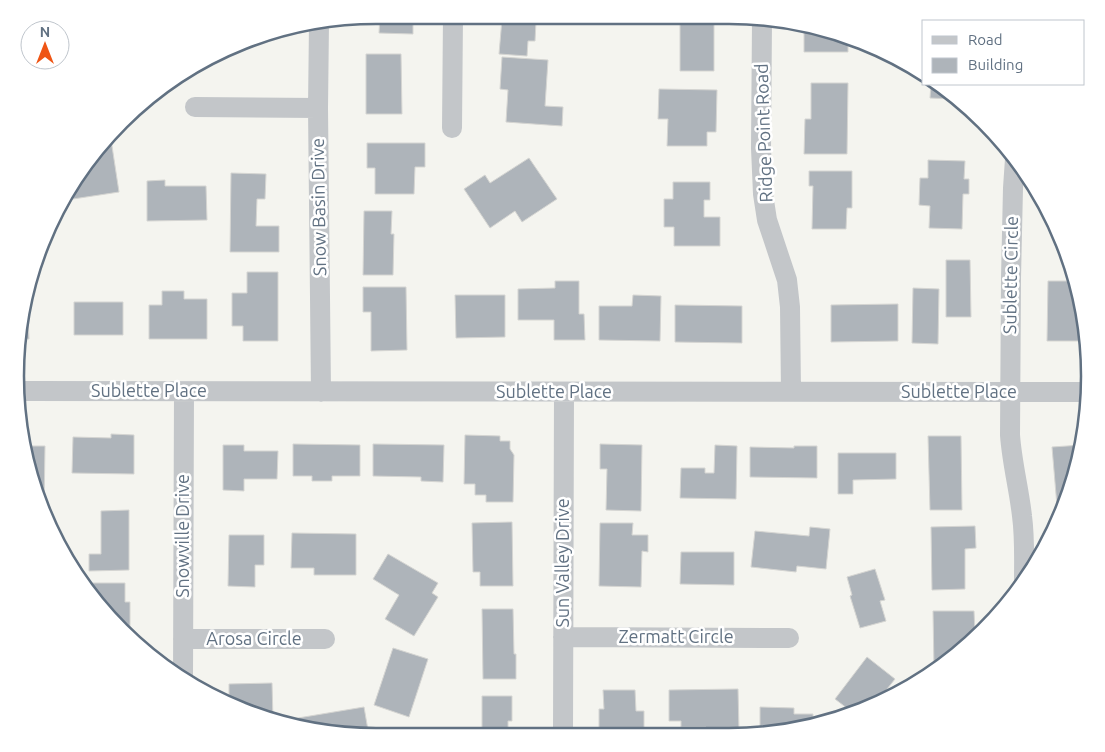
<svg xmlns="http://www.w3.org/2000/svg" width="1105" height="752" font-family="Ubuntu,sans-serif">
<rect width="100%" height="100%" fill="#f4f4ef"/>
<!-- building -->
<path fill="#aeb4ba" stroke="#d5d5d2" d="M380,15L413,16V34L379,33Z
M502,19L536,21L535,41H528L527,56L499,54Z
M680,20L714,21V71H680Z
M809,25L848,39V52H804V28H809Z
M256,39V45H243Z
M366,54H401L402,114H366Z
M502,57L548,60L545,106L563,107L562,126L506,122L508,90L500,89Z
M811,83H848L847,154H804L805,119H811Z
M931,84H933L953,99L930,98Z
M659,89L717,90L716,132H707V146H667L668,119H658Z
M110,133L119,192L73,199L71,191L75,185L82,184L80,177L104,138Z
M367,143H425V167H415L414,194H375V168H367Z
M529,158L557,199L522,222L515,211L490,228L464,189L485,175L490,183Z
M928,160L965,161L964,179H969V194H963L962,229L929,228L930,206L919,205L920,178H928Z
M809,171H852V208H847L846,229H812L813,186H809Z
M231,173L266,174L265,199H257L256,226H279V252H230Z
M165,180V186H206L207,220L147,221V181Z
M673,182H710V200H704V217H720V246H674V227H664V199H673Z
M364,211H392L391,234H394L393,275H363Z
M946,260H970L971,317H946Z
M247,272H278V341H243V326H232V293H247Z
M555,281H579V314H584L585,340H554V320H518V289L555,288Z
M1048,281H1076L1079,292V310H1083L1087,341H1047Z
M363,287H406L407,350L371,351V312H363Z
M913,288L939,289L938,344L912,343Z
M162,291H184V299H207V339H149V305H162Z
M27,295L29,339H18V329Z
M455,295H505V337L456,338Z
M633,295L661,296L660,341L599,340V306H632Z
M74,302H123V335H74Z
M898,304V341L831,342V305Z
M675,305L742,306V343L675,342Z
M111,434L134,435V474L72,473L73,437L111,438Z
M465,435L500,436V441H510V449L514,455L513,502H486V495H475V484H464Z
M928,436H961L962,510H930Z
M293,444L360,445V476H332V481H312V476H293Z
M373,444L444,445L443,482L421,481V477L373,476Z
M600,444L642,445L641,511L606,510L607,469H600Z
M223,445H244V451H278L277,479H244V491L223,490Z
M715,445L737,446L736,499L680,498L681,468H705V473H714Z
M1082,445V449L1062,514L1061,517L1058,518L1052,447Z
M22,446H45L44,509H43Z
M794,446H817V478L750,477V447L794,448Z
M838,453H896V479L853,480V494H838Z
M129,510V570L89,571V554H101V511Z
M512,522L513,586H480V572H473L472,523Z
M600,523H633L632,535H648V552L642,551L641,587L599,586Z
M975,526L976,548L965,549V589L932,590L931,527Z
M810,527L830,529L826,569L797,566L796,572L751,567L755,531L809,536Z
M292,533L356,534V575H314V568H291Z
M229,535H264V565H255V587L228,586Z
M681,552H734V585L680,584Z
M388,554L438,583L432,593L438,597L414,636L385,619L399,595L373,579Z
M875,569L885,600L880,601L886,621L860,628L850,596L852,595L847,577Z
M92,583H125V602H130V639L121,631L92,591Z
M482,609H513L514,654H516V679H483Z
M933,611H974L975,634H968V643L934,668Z
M393,648L428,659L409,717L374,705Z
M867,657L895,679L875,704L852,712L835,699Z
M272,683L273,720L238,709L229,705V684Z
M738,689L739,731L706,732V727H681V721H669V690Z
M603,690H635L636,711H644V733H599V709H604Z
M482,696H512V721H508V729H511V735H482Z
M364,707L369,736L305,730L293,726L292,719Z
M760,707L794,708V714H813V725L799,730L760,731Z"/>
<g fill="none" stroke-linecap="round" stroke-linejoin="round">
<!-- minor -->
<path stroke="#c3c6c9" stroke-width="20" d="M762,21L761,148L763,194L767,220L787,280L790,307L791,392
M319,23L318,108L321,392
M195,107L318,108
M452,128L453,16
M1015,159L1013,188L1011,278L1010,435C1012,463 1019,489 1022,516C1025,538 1024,560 1024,583
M20,391L1088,392
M563,637L789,638
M183,639H325
M183,680L184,392
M563,734L564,392"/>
</g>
<g text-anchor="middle" stroke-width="5" stroke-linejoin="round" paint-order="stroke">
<!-- street labels -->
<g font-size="18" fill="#617182" stroke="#fff">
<text transform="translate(764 133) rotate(-92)" y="6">Ridge Point Road</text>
<text transform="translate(319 207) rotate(-91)" y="6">Snow Basin Drive</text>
<text transform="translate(1011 275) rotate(-89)" y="6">Sublette Circle</text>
<text x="149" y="397">Sublette Place</text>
<text x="554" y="398">Sublette Place</text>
<text x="959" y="398">Sublette Place</text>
<text transform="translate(183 536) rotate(-90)" y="6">Snowville Drive</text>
<text transform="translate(563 563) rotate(-90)" y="6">Sun Valley Drive</text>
<text x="676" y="643">Zermatt Circle</text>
<text x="254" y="645">Arosa Circle</text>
</g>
</g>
<!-- crop -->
<path d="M0 0H1105V752H0ZM376 24H729A352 352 0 0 1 1081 376V376A352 352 0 0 1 729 728H376A352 352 0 0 1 24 376V376A352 352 0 0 1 376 24Z" fill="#fff" fill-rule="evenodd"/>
<path fill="none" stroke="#617182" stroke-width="2.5" d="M376 24H729A352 352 0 0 1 1081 376V376A352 352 0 0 1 729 728H376A352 352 0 0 1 24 376V376A352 352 0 0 1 376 24Z"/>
<!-- legend -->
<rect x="922" y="20" width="162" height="65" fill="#ffffff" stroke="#c0c6cd"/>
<rect x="932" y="36" width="25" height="8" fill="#c3c6c9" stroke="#c0c6cd"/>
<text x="968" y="45" font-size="15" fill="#617182">Road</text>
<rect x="932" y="58" width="25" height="15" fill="#aeb4ba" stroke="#c0c6cd"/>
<text x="968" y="70" font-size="15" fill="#617182">Building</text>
<!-- north arrow -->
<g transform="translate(45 45)"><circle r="24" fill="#ffffff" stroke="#c0c6cd"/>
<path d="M0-4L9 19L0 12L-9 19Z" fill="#ef5514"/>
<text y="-8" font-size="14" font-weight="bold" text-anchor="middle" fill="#617182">N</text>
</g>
</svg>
